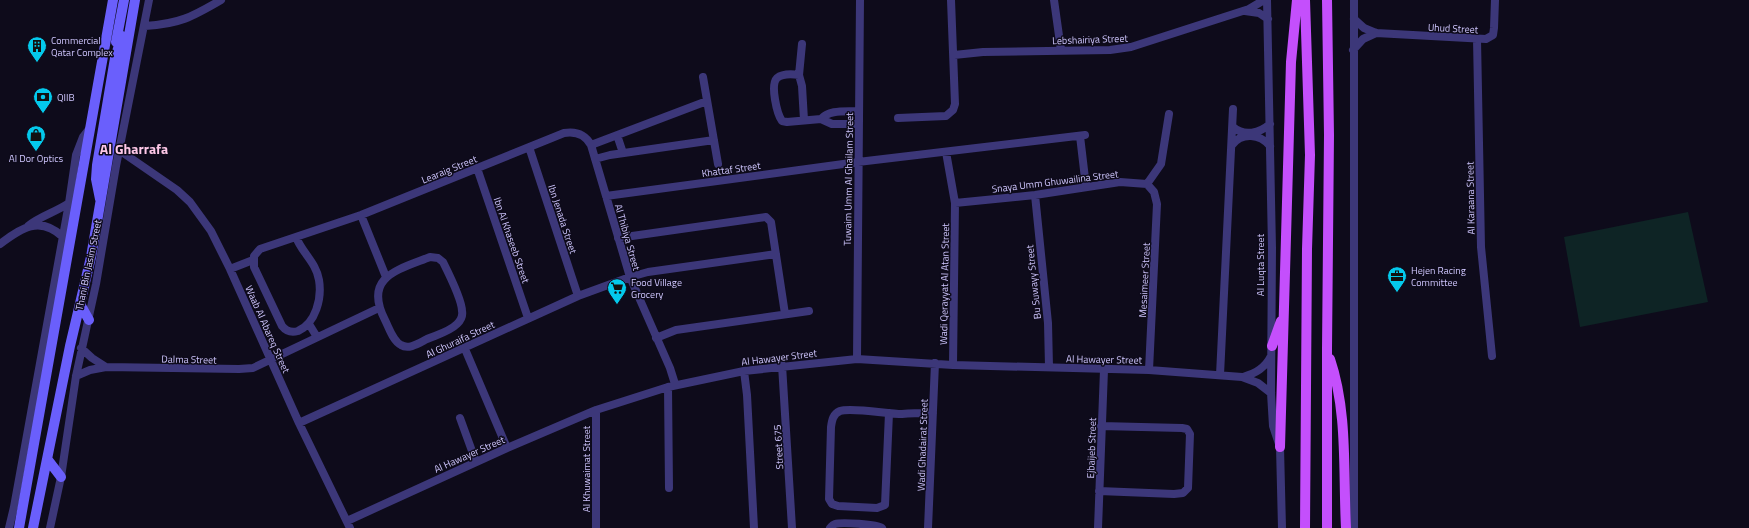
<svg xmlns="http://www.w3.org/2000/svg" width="1749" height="528" font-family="'Titillium Web',sans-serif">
<rect width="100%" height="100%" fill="#0e0b1b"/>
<!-- pitch -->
<path fill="#0e2425" d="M1688,212L1708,302L1580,327L1564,237Z"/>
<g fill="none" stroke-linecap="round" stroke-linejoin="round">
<!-- minor -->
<path stroke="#3c3779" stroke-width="8" d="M1054,0L1061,50
M1267,0L1272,248L1271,393L1273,426L1280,447L1282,528
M1354,0V528
M1245,11L1259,13L1268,19
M1354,19L1364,28L1376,33L1486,39L1493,35L1494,28L1495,0
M145,26C179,24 192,17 221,0
M1477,39L1481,247L1492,356
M1353,50L1363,39L1376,33
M954,55L983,52L1110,50L1131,47L1249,9L1264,0
M799,75L802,44
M703,77L718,164
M898,118L946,116L953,110L955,104L951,0
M821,119C830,109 846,112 859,111
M804,120L802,86L799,75C792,74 782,74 777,78C770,85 777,114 782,121L787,122L821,119L832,124H859
M1233,127C1244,137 1260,133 1270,124
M617,135L623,153
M1080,136L1086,187
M591,145L707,101
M1232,145C1242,132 1260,134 1270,146
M529,147L578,296
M119,150L177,190L190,202L211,231L230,269L299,423L350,528
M946,152L955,203L953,365
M595,159L610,155L714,140
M477,168L528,318
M1147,184L1161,164L1169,114
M1035,195L1048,323L1049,367
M606,196L858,162L1085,135
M955,203L1035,195L1120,182L1147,184L1154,192L1157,204L1149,370
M361,215L386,277
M28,226C40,216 56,212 69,203
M296,237C302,253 316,262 319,280C322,298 316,323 298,331C291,333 286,331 282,326L254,267V256L260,249L361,215L564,133C576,131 585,134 591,145L630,277L670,368L675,384
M618,238L766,217L771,222L785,314
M0,244C21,228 40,215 63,237
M430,257L438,258L443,262C448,272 462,300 462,311C463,316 460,321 457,324C449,332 436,335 427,339C419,343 409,350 401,345C393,341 389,328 385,320C363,277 397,270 430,257Z
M230,269L253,260
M309,324L317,337
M656,338L676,330L809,311
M81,348L92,358L106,367
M465,349L507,448
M857,359L860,0
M782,365L792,528
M744,371L747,395L754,528
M1220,375L1233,109
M76,376L90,370L106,367L239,369L253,368L379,308
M1243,377C1256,373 1265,368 1271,356
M668,387L669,488
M889,413L885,505L877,508L838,506L832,504L829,499L831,427C832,420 833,414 840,411C851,407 888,414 902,414C912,413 923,413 933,413
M460,418L476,462
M299,423L578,296L630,277L648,272L776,254
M1099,491L1174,494L1183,493L1188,488L1190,434L1187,429L1182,428L1101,426
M347,521L507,448L596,410L668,387L744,371L857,359L953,365L1149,370L1242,377L1258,383L1271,393
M9,528L14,507L69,203L76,155L83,137L90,128
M50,528L61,477L76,376L96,284L116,166L149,0
M596,528V410
M830,528C832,526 832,525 835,524C841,522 877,524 882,528
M928,528L935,363
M1098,528L1104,370"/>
<!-- secondary -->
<path stroke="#6a5ffc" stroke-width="10" d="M116,42L124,0
M100,199L96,179L97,165L115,58L122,36
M80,304L89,320
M48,460L61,477
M19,528L113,0
M33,528L70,346L91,257L135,0"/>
<!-- primary -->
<path stroke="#c44ffc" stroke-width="10" d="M1305,0L1310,155L1307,249L1305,528
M1327,0L1329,135L1327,349V528
M1272,346L1281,321
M1330,359C1348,412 1343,472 1346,528
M1280,447L1291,62L1297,0"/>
</g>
<!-- icons -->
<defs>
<g id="building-pin" transform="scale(1)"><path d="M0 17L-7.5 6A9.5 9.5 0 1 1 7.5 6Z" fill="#04c9ec" stroke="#0e0b1b"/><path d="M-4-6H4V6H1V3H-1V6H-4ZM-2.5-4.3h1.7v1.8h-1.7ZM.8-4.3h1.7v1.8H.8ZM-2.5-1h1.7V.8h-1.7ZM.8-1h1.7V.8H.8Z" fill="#111"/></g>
<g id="bank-pin" transform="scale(1)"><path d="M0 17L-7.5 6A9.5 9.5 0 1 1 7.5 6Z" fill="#04c9ec" stroke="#0e0b1b"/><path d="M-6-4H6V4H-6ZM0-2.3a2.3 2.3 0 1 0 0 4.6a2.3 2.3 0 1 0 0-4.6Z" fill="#111"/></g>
<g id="shop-pin" transform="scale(1)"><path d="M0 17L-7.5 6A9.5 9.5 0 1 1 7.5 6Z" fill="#04c9ec" stroke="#0e0b1b"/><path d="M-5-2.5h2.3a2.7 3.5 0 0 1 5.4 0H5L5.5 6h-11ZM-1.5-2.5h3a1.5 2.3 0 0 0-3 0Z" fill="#111"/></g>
<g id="office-pin" transform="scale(1)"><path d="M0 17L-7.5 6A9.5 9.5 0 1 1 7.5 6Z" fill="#04c9ec" stroke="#0e0b1b"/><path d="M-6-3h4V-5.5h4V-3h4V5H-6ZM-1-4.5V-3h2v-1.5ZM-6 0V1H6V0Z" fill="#111"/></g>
<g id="supermarket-pin" transform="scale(1)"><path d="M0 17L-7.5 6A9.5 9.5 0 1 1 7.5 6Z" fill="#04c9ec" stroke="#0e0b1b"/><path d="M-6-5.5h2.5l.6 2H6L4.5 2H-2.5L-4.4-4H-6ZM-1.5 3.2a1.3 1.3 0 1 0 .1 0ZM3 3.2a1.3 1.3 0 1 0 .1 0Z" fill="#111"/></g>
</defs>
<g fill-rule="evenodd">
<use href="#building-pin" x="37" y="46"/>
<use href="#bank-pin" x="43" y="97"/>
<use href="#shop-pin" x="36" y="135"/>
<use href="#office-pin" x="1397" y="276"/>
<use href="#supermarket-pin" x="617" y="288"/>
</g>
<g text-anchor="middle" stroke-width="3" stroke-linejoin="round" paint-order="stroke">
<!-- street labels -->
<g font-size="10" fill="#cfc6fe" stroke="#0e0b1b">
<text transform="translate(1453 28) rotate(3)" y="4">Uhud Street</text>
<text transform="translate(1090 39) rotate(-2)" y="4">Lebshairiya Street</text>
<text transform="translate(449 169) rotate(-22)" y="4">Learaig Street</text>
<text transform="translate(731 169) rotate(-8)" y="4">Khattaf Street</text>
<text transform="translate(848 179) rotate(-89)" y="4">Tuwaim Umm Al Ghailam Street</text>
<text transform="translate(1055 181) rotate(-7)" y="4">Snaya Umm Ghuwailina Street</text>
<text transform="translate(1470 198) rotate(-91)" y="4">Al Karaana Street</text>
<text transform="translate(563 219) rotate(72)" y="4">Ibn Jenada Street</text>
<text transform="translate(628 237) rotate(74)" y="4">Al Thibiya Street</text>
<text transform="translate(512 240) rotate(71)" y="4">Ibn Al Khaseeb Street</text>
<text transform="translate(88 265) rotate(-78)" y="4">Thani Bin Jasim Street</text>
<text transform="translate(1260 265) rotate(-90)" y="4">Al Luqta Street</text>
<text transform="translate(1144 280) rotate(-87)" y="4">Mesaimeer Street</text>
<text transform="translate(1033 282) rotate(-96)" y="4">Bu Suwayy Street</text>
<text transform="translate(944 284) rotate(-89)" y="4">Wadi Qerayyat Al Atan Street</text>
<text transform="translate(268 329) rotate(66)" y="4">Waab Al Abareq Street</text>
<text transform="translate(460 339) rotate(-25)" y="4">Al Ghuraifa Street</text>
<text transform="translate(779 357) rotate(-7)" y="4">Al Hawayer Street</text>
<text transform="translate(189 359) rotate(1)" y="4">Dalma Street</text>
<text transform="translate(1104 359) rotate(1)" y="4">Al Hawayer Street</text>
<text transform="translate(922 445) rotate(-88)" y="4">Wadi Ghadairat Street</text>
<text transform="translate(778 447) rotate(-93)" y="4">Street 675</text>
<text transform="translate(1091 448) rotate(-88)" y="4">Ejbaijeb Street</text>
<text transform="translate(469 454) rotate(-24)" y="4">Al Hawayer Street</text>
<text transform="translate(586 469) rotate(-90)" y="4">Al Khuwaimat Street</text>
</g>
<!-- poi labels -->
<g font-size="10" fill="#cfc6fe" stroke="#0e0b1b" text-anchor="start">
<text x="51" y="44">Commercial<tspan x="51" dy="12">Qatar Complex</tspan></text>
<text x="57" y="101">QIIB</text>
<text x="36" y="162" text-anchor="middle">Al Dor Optics</text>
<text x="1411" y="274">Hejen Racing<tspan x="1411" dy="12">Committee</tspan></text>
<text x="631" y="286">Food Village<tspan x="631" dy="12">Grocery</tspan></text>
</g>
<!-- district labels -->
<g font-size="14" font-weight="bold" fill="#fec8e8" stroke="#0e0b1b">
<text x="134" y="154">Al Gharrafa</text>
</g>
</g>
</svg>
